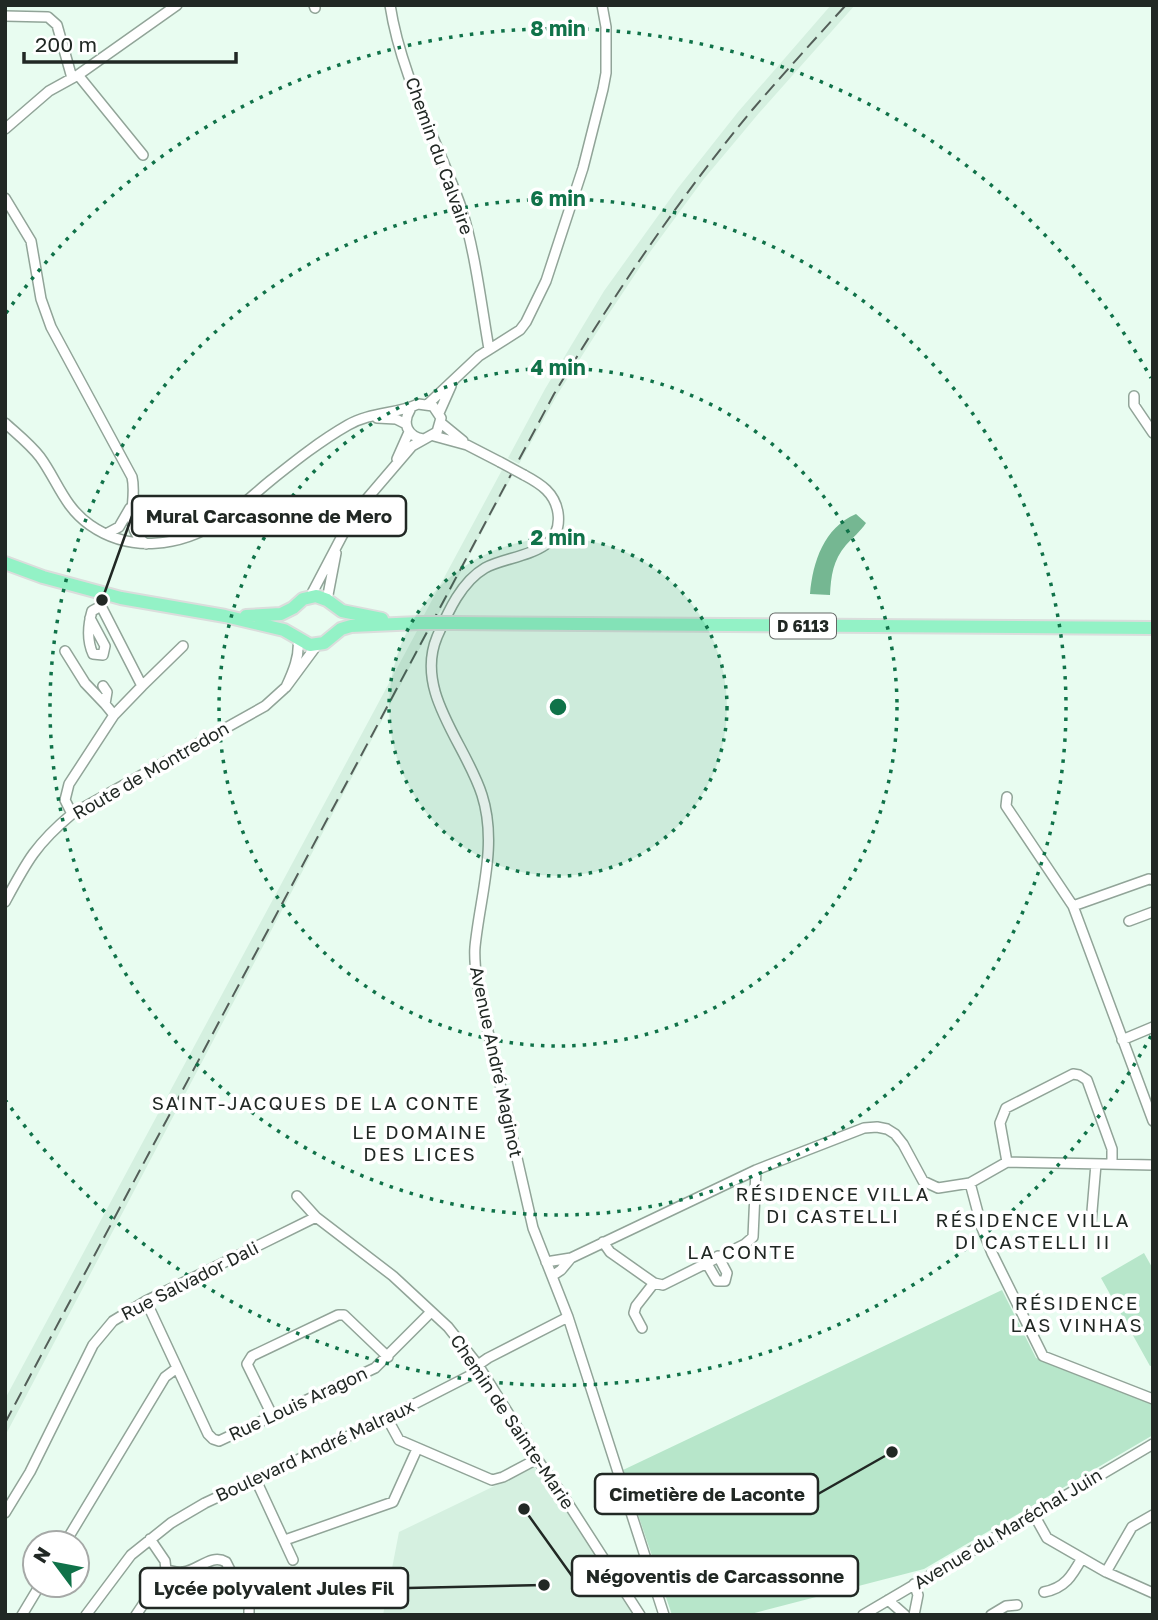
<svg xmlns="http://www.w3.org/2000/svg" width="1158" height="1620" font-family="'Golos Text',sans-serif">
<rect width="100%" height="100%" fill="#e8fcf0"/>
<!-- built -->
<path fill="#d5f0e0" d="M831,5H855L759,113L703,180L650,252L606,318L557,395L519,464L508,458L545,389L604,291L678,188L738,112Z
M502,470L512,476L438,615H424Z
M418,629H430L5,1436V1399Z
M534,1467L546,1480L635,1615H383L399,1532Z"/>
<!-- green -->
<path fill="#b7e6ca" d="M1144,1253L1153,1269V1365L1150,1366L1101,1278Z
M1002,1290L1036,1358L1153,1401V1435L924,1569L747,1615H672L623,1470Z"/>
<!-- water -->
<path fill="#75b792" d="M856,514L866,523C860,532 853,537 846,545C833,560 831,576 830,595L810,594C813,561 824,528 856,514Z"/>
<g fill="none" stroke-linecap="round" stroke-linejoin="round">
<!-- minor casing -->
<g stroke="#91a498" stroke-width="12">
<path id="minor" d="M314,5L315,8
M390,5C401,76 437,140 461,207C475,250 481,303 489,349
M5,16L48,17L57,25L72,78
M78,75L143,155
M5,129L49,91L78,75L177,5
M5,198L31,241L41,299L51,327L132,477C138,502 121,526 146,544
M1134,396V405L1153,433
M428,404L479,356L520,330L526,322L546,281L583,168L603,89L606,73V27L602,5
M410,410C402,423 407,436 423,439
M439,413L451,386
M377,418L396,419L406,424
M5,423C17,434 30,444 40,457C57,480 64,507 90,525C130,553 180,547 220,521C238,510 254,494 270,481C295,461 320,441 348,425C370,412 398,414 418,404L433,406L441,418L437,432L412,446L353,515L310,597
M441,423L463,441
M434,436L467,445L500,462
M397,459L409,432
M524,475C541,484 555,493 558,513C564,556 510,554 485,568C461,582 448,612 437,637C414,692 466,744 482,795C498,845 480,896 475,947C474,958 476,969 476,979L533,1228L568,1317L664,1615
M106,534L119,527L130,508
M327,600L336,553
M298,639C300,656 293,672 286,687L317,645
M65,651L85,683L105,704
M103,686L107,692L105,704L114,715
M142,686L183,646
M1007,797L1006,806L1073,906L1153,1121
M72,814L65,800L69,784L114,715L142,686L101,606L92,611C88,625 87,641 93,654L103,655L105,646L90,618
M5,902C27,861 36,844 72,814L265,706L286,687
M1073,906L1149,879L1153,880
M1129,921L1153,912
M1122,1040L1153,1027
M1007,1162L1000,1123L1006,1108L1073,1074L1079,1075L1087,1080L1112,1149V1163
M970,1183L982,1228L992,1253L1043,1356L1153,1399
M297,1196L316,1217L393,1276L448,1327L478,1365L537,1459L564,1497L640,1615
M1091,1223L1096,1164
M603,1242L610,1252L654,1283L663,1285L745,1244L753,1237L756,1170
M546,1262L571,1258L756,1170L864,1128L877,1127L887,1129L895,1134L903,1144L923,1181L938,1188L970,1183L1007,1162L1153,1165
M706,1262L717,1281H725L727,1273L718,1256
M552,1276L561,1270L571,1258
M146,1301L208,1434L213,1439L219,1441L375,1368L431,1312
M642,1328L634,1313L636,1306L654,1283
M272,1415L247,1364L252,1356L338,1315H344L388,1357
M387,1418L399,1440L492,1480L503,1477L537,1459
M255,1478L293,1560
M5,1513L30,1472L93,1345L113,1321L146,1301L316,1217
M1033,1513L1047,1538L1106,1572L1153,1593
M285,1540L393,1502L417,1449
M65,1543L165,1377L177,1368
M166,1570C172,1571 178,1573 183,1572C198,1571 211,1553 226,1562L249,1608V1615
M1106,1572L1132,1527L1153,1515
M1044,1592C1065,1588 1072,1576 1082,1558
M888,1600L905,1615
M22,1615L40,1585
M86,1615L131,1555L171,1523L205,1503L387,1418L473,1374L478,1365L488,1358L568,1317
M136,1615L166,1570L165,1561L150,1539
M863,1615L1153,1444
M914,1615L918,1595L914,1584
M991,1615L1006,1606L1017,1605"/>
</g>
<!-- major casing -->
<g stroke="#dbdddc" stroke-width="16">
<path id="major" d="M5,563L43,577L121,598L225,616L284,630L310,645L324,643L341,629L351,626L419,623
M246,616L281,614L293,608L303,599L316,596L327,600L342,611L382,619
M452,623L1153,628"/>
</g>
<!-- minor -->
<use href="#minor" stroke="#fff" stroke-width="9"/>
<!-- major -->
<use href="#major" stroke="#93f2c6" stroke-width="12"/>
<!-- rail -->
<path stroke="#535e58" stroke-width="2" stroke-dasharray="14 7" stroke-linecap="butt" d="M5,1423L554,394C614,295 679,198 753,109C783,74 815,39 846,5"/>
<!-- minor-bridge casing -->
<g stroke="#91a498" stroke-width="12" stroke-linecap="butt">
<path id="minor-bridge" d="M500,462L524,475"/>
</g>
<!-- major-bridge casing -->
<g stroke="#dbdddc" stroke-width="16" stroke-linecap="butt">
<path id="major-bridge" d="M419,623H452"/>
</g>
<!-- minor-bridge -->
<use href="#minor-bridge" stroke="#fff" stroke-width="9"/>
<!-- major-bridge -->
<use href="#major-bridge" stroke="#93f2c6" stroke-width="12"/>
</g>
<!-- distance rings -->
<circle cx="558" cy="707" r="169" fill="#107249" fill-opacity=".12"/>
<g fill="none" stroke="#107249" stroke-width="3.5" stroke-dasharray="3.5 7">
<circle cx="558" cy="707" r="169"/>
<circle cx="558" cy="707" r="339"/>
<circle cx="558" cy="707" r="508"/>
<path d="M1151 1036A678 678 0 0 1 6 1101M6 313A678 678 0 0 1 1151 378"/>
</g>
<g text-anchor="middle" stroke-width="7" stroke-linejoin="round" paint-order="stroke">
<!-- shield labels -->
<rect fill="#fff" stroke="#646866" stroke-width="2" x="770" y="613.5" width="66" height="25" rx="5"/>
<g font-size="16" font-weight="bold" fill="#212824">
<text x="803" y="632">D 6113</text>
</g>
<!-- street labels -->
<g font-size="18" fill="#212824" stroke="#fff">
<text transform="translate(439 156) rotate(70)" y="6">Chemin du Calvaire</text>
<text transform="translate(151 771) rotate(-30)" y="6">Route de Montredon</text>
<text transform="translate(496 1062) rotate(78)" y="6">Avenue André Maginot</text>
<text transform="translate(190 1281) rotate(-27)" y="6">Rue Salvador Dali</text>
<text transform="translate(298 1404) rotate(-25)" y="6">Rue Louis Aragon</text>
<text transform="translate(512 1422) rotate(56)" y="6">Chemin de Sainte-Marie</text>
<text transform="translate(315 1451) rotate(-25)" y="6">Boulevard André Malraux</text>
<text transform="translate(1008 1529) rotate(-31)" y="6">Avenue du Maréchal Juin</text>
</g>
<!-- neighbourhood labels -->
<g font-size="19" letter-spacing="2" fill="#212824" stroke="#fff">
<text x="316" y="1110">SAINT-JACQUES DE LA CONTE</text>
<text x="420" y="1139">LE DOMAINE<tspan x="420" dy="22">DES LICES</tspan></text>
<text x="833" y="1201">RÉSIDENCE VILLA<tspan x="833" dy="22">DI CASTELLI</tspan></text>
<text x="1033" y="1227">RÉSIDENCE VILLA<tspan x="1033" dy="22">DI CASTELLI II</tspan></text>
<text x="742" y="1259">LA CONTE</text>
<text x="1077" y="1310">RÉSIDENCE<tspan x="1077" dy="22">LAS VINHAS</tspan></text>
</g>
</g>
<circle cx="558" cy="707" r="10" fill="#107249" stroke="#fff" stroke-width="3.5"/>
<g font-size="21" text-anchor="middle" font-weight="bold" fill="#107249" stroke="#fff" stroke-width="7" stroke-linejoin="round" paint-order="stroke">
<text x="558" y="36">8 min</text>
<text x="558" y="206">6 min</text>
<text x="558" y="375">4 min</text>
<text x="558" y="545">2 min</text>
</g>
<!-- callouts -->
<path fill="none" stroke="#212824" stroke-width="2.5" d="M102 600L132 516M892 1452L818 1494M524 1509L572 1576M544 1585L408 1588"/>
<g fill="#212824" stroke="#fff" stroke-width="2.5">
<circle cx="102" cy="600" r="7"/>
<circle cx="892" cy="1452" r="7"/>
<circle cx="524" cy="1509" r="7"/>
<circle cx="544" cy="1585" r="7"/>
</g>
<g fill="#fff" stroke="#212824" stroke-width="2.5">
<rect x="132" y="496" width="274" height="40" rx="7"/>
<rect x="595" y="1474" width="223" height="40" rx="7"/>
<rect x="572" y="1556" width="286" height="40" rx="7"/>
<rect x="140" y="1568" width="268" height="40" rx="7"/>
</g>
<g font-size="19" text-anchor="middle" font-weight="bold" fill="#212824">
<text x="269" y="523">Mural Carcasonne de Mero</text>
<text x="707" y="1501">Cimetière de Laconte</text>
<text x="715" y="1583">Négoventis de Carcassonne</text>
<text x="274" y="1595">Lycée polyvalent Jules Fil</text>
</g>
<!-- border -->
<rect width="1158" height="1620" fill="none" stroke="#212824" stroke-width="14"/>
<!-- north arrow -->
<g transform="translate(56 1564) rotate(302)"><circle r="33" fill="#ffffff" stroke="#a6a9a7" stroke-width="2"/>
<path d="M0-5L12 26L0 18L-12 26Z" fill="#107249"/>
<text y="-10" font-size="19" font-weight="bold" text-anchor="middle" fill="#212824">N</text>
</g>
<!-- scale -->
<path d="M24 52v10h212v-10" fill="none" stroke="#212824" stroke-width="3.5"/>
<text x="35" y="52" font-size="21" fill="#212824" stroke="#ffffff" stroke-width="5" paint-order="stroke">200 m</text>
</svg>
